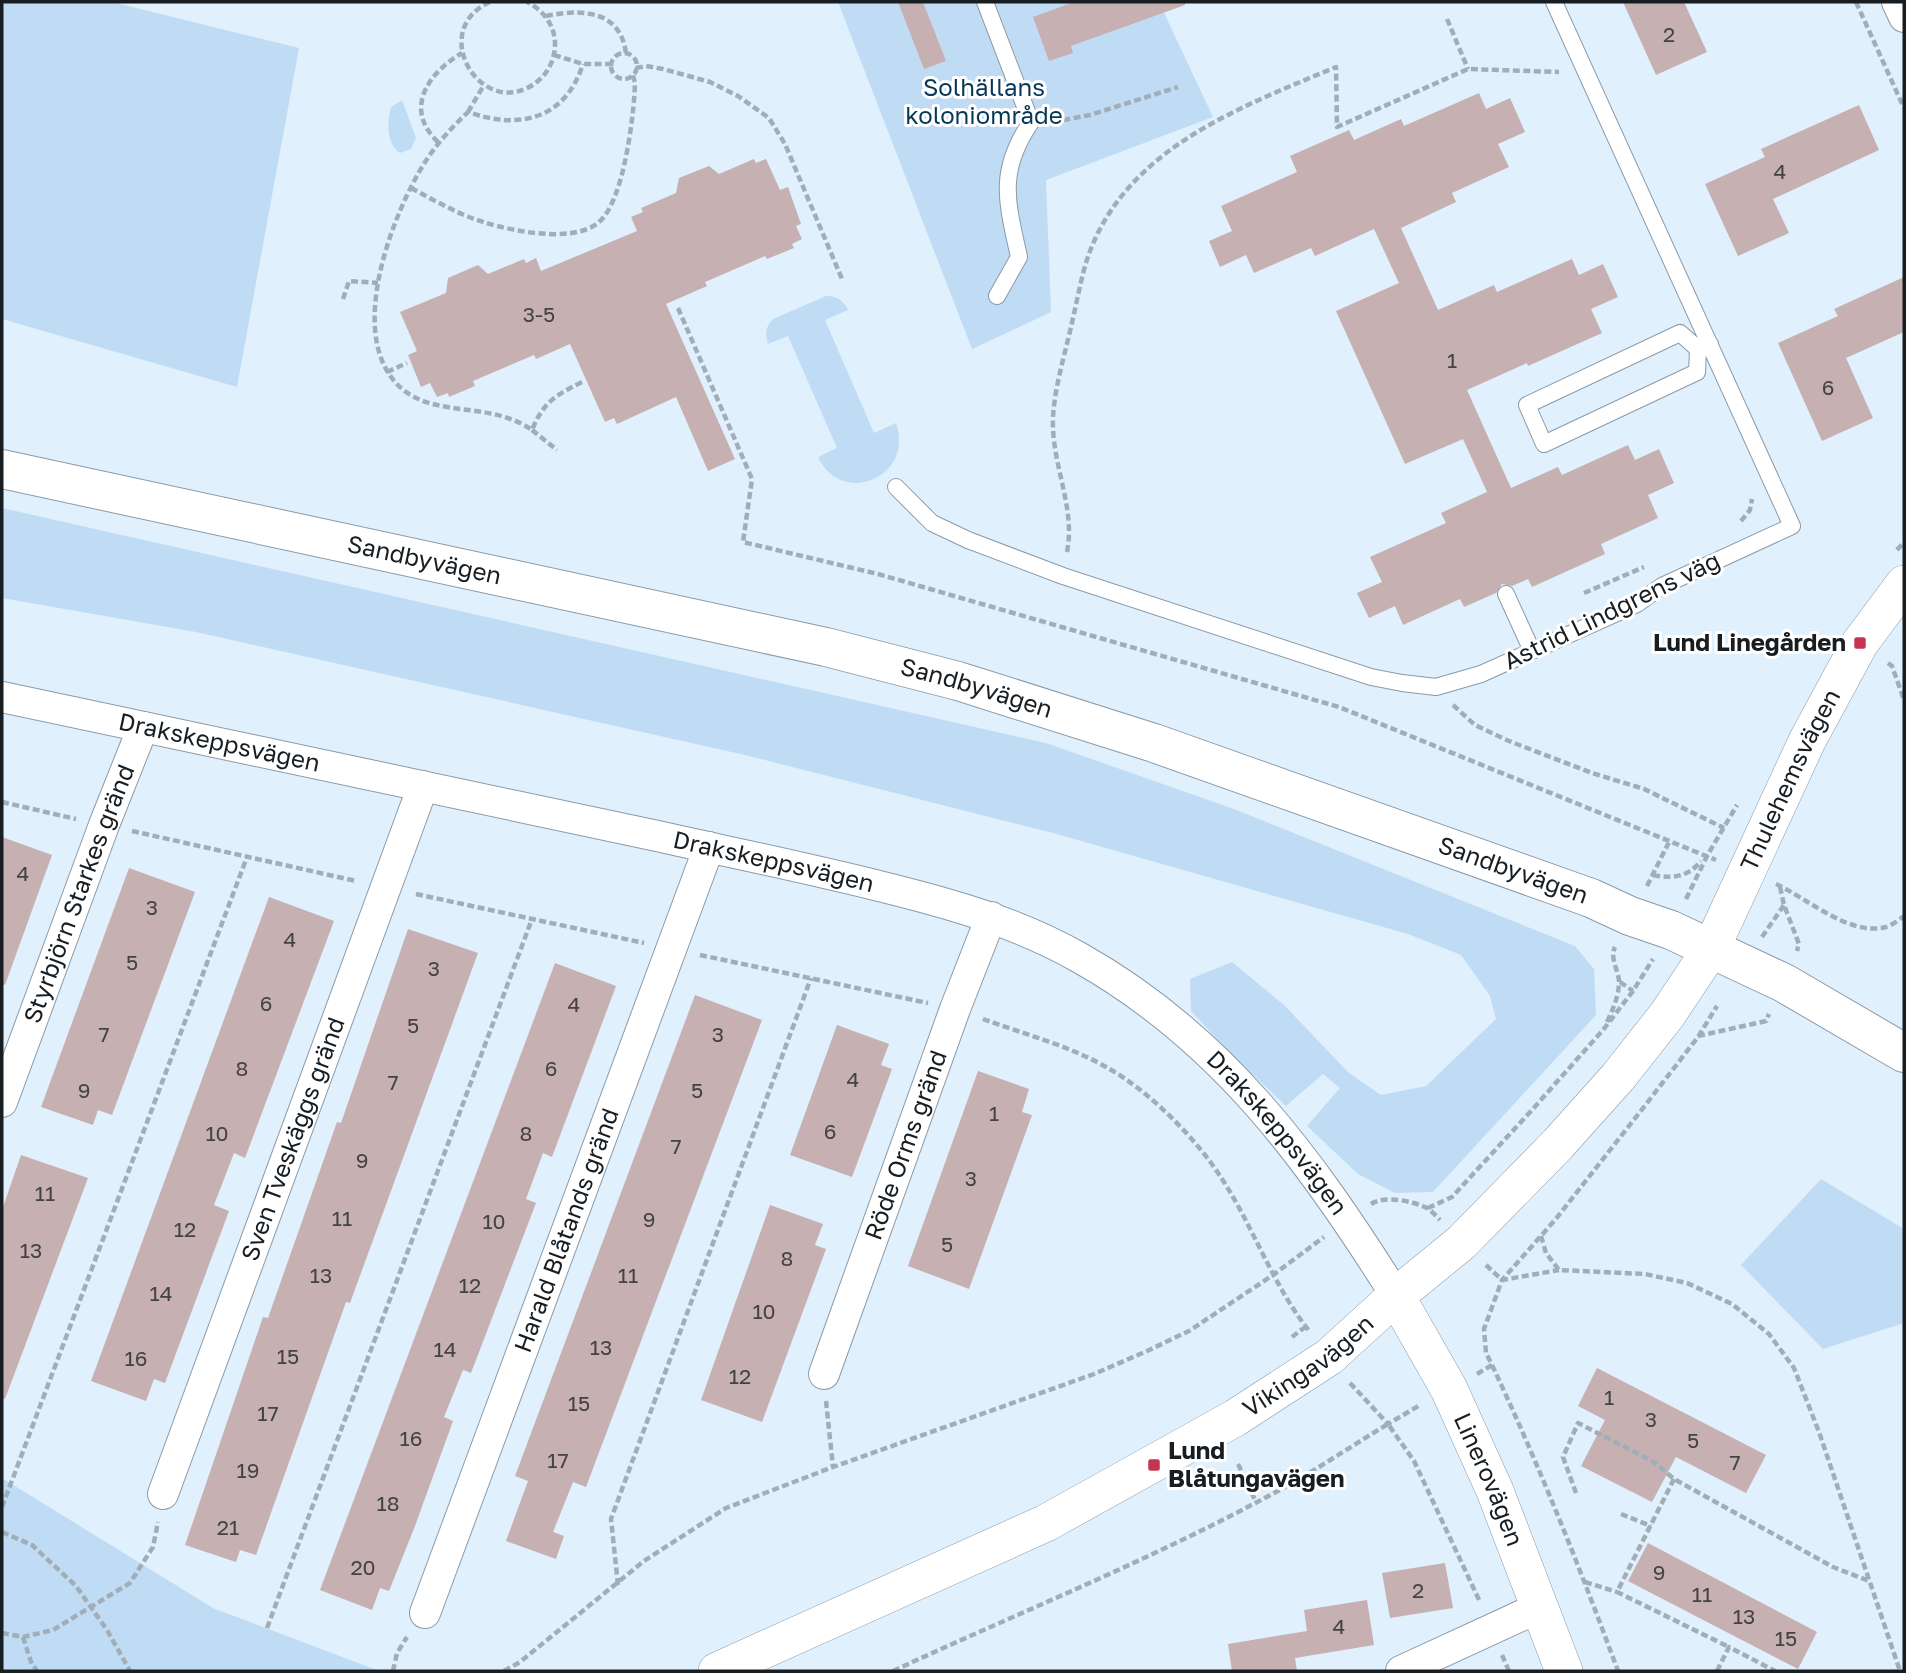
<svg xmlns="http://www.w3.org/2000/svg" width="1906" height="1673" font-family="'Golos Text',sans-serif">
<rect width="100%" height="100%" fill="#e0f0fd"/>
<!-- green -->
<path fill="#c0dcf4" d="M2,2H112L299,48L237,387L2,319Z
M838,2H1159L1213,117L1046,180L1051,312L972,349Z
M402,100L416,138L411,149L400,153C386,144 387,121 391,107Z
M826,296C837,295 844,301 848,310L825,320L874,433L896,423C915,477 842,508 818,457L837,448L788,336L768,344C765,333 765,328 773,319Z
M2,508L1046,743L1234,809L1575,946L1594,969L1596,1015L1433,1192L1395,1193L1358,1174L1307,1126L1340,1088L1323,1074L1286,1106L1228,1051L1191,1011L1190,979L1232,962L1284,1005L1349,1073L1381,1095L1426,1086L1496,1019L1490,996L1461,955L1408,934L1053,833L745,755L196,632L2,598Z
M1821,1179L1904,1229V1323L1823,1349L1741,1265Z
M2,1478L213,1608L379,1671H2Z"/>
<!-- building -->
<path fill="#c6b0b1" d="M898,2H923L946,61L924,69Z
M1074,2H1185V5L1071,46L1073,53L1049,61L1033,17Z
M1623,2H1684L1707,52L1656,75Z
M1479,93L1486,109L1510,98L1525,132L1498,144L1509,167L1452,193L1456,202L1401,228L1438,310L1494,285L1497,292L1572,259L1579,275L1603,264L1618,297L1591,309L1602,333L1528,366L1527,363L1467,390L1511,488L1558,467L1562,475L1628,445L1635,460L1659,449L1674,483L1648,495L1658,518L1601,544L1605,554L1532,587L1528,579L1512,586L1502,584L1496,593L1464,607L1460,599L1403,625L1395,606L1369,618L1357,593L1382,582L1370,557L1446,523L1441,513L1487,492L1463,439L1405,464L1336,311L1399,283L1374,229L1315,256L1311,248L1254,273L1246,255L1220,267L1209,241L1232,231L1221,206L1297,172L1290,156L1349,130L1354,140L1401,119L1404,126Z
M1859,105L1879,150L1773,199L1789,233L1738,256L1705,184L1765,157L1761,149Z
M754,159L756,163L766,159L780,190L788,187L801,224L796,226L802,239L792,244L794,248L767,259L765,256L705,282L707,286L666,304L735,459L708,471L676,397L617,424L614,418L605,422L570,344L536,359L534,355L473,381L475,386L449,397L448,393L437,397L430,383L421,387L408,355L417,351L400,312L446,293L448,278L478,265L488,274L524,259L526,263L536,258L541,271L637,231L631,217L643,212L641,208L676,193L679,178L709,166L719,174Z
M1904,277V332L1846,358L1873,418L1822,441L1778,343L1838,316L1834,309Z
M2,837L52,855L5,985L2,984Z
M129,868L195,892L112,1115L98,1110L93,1125L41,1107Z
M269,897L334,921L245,1158L234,1153L214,1205L229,1211L165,1383L154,1379L146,1401L91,1381Z
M408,929L478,953L350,1303L346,1302L256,1555L240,1550L236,1562L185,1545L263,1317L268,1318L337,1122L341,1123Z
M555,963L616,986L552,1157L543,1153L526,1199L536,1203L471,1373L463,1370L444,1417L453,1421L415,1526L389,1591L380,1588L372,1610L320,1590Z
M695,995L762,1020L586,1487L573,1482L553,1532L564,1536L556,1559L506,1541L528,1481L515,1476Z
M837,1025L889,1044L881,1065L892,1069L852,1177L790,1155Z
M978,1071L1029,1089L1022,1112L1032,1115L969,1289L908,1266Z
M21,1155L88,1178L5,1399L2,1398V1210Z
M770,1205L823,1224L815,1245L826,1249L762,1422L701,1400Z
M1597,1368L1766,1455L1746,1493L1676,1457L1652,1502L1581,1466L1605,1420L1578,1406Z
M1648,1543L1817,1632L1798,1669L1628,1581Z
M1445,1563L1453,1608L1390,1618L1382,1573Z
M1367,1600L1374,1645L1295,1658L1297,1671H1232L1228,1644L1307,1631L1304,1610Z"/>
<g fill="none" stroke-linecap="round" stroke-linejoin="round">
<!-- service casing -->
<g stroke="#8b9aa7" stroke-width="18">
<path id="service" d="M985,2L1031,122C997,172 1007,202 1019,257L997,296
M1698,349L1697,372L1544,444L1527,405L1680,333L1698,349L1710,344
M896,487L932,523L968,540L1063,576L1371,677L1402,683L1436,687L1481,674L1637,604L1662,586L1792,526L1554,2
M1506,594L1532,651"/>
</g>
<!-- minor casing -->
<g stroke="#8b9aa7" stroke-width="32">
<g id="minor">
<path d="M1897,2L1904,17"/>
<path id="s1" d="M2,697C222,743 442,790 662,837C734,853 807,868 879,886C948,903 1017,922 1080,958C1222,1038 1311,1160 1396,1296"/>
<path id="s2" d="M2,1102L104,825L143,727"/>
<path id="s3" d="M824,1374L955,1009L991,917"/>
<path id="s4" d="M163,1494L423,786"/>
<path id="s5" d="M425,1613L709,847"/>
<path d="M1401,1671L1540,1607"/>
</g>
</g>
<!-- tertiary casing -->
<g stroke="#8b9aa7" stroke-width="38">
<g id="tertiary">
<path id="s6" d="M1396,1296L1449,1389L1495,1491L1564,1671"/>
<path id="s7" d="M717,1671L1046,1523L1235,1418L1329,1357L1396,1296L1462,1242L1558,1144L1618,1077L1667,1015L1711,949L1807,741L1860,643L1904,584"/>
</g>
</g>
<!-- secondary casing -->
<g stroke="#8b9aa7" stroke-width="40">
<g id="secondary">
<path id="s8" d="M2,469L826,647L958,681L1154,743L1591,898L1630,916L1671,930L1784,983L1904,1053"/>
</g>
</g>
<!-- path -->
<path stroke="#a1aeb8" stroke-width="4.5" stroke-dasharray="7 3.5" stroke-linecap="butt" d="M490,2C425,31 484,125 538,81C549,72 555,58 555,44C555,25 543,10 527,2
M1856,2L1904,108
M546,16C580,9 621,9 626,54
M1447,19L1468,69
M611 66a13 13 0 1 1 26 0a13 13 0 1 1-26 0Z
M554,55L583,64H611
M636,68L646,66L663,69L710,82L738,96L769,118L785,144L842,279
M468,112L484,85
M1053,122L1090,115L1178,87
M438,142C403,109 428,73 462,53
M411,188C430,198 449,209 469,217C499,229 572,246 599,222C624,201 634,115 635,83L633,75
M343,299L349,281L378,283
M678,308L752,479L743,542L878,574L1339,707L1716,860
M387,372L407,363
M582,382C555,396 544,401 532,430C492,402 441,417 406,392C344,346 388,227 418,174C431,150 448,131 468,112C519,130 565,120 583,64
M532,430L557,450
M1741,521L1750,510L1752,499
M1897,550L1904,542
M1067,552C1076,507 1051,464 1053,417C1055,384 1066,351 1073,318C1078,297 1082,272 1090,251C1130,147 1241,107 1336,67L1337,127L1468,69L1559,72
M1584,593L1644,567
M1888,663L1892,666L1904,700
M1453,705L1475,725L1509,741L1592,773L1644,789L1724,828
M2,802L76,819
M132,831L356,881
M1653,875C1673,879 1688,877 1701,861
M1776,884C1807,898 1850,937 1886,927C1892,925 1899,920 1904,916
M1647,886L1670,840
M1780,887L1784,905L1799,944L1797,951
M416,894L644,943
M1686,899L1707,856L1737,805
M1762,937L1784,905
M700,955L928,1003
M1620,982L1633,991
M983,1019C1024,1034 1070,1046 1108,1068C1149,1091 1197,1139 1222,1179C1254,1228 1273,1286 1310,1332
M1607,1022C1613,1009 1618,998 1619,984C1620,972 1609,959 1615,947
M1698,1036L1766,1021L1769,1014
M1371,1204C1385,1195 1413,1201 1427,1208C1432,1211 1436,1216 1440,1220
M1428,1208L1452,1197L1531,1111L1603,1030L1633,991L1653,959
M1541,1236L1546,1253L1559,1270L1645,1274L1687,1283L1732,1304L1769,1334L1794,1368L1819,1432L1900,1671
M1486,1265L1502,1280L1559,1270
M1292,1337L1305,1327
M1492,1365C1539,1465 1580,1568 1618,1671
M1477,1374L1492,1365L1486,1353L1484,1329L1502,1280L1555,1220L1640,1112L1698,1037L1717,1006
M1350,1383L1388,1424L1420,1405
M826,1401L833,1467
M1238,1464L1256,1502
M1674,1479L1617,1592L1729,1647
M1576,1493L1563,1457L1578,1423L1654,1462L1674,1479L1833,1567L1869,1581
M2,1507L247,857
M1621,1514L1651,1526
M2,1532L32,1545L76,1586L107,1630L130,1671
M1585,1582L1617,1592
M618,1585L611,1519L811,978
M267,1628L532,919
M2,1633L23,1637L53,1630L130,1583L153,1547L158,1522
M23,1637L31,1662L37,1671
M1502,1655L1509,1671
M393,1671L397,1653L407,1637
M504,1671L520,1662L644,1561L726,1508L833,1467L1094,1374L1147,1351L1189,1331L1273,1275L1324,1237
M893,1671C1020,1612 1151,1560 1274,1493C1313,1472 1350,1447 1388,1424L1414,1461L1480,1602
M1717,1671L1729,1647L1775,1671"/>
<!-- service -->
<use href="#service" stroke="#fff" stroke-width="16"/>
<!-- minor -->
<use href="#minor" stroke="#fff" stroke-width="30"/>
<!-- tertiary -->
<use href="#tertiary" stroke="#fff" stroke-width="37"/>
<!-- secondary -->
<use href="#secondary" stroke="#fff" stroke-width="38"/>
</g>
<!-- markers -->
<g fill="#c53551" stroke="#fff" stroke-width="2.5">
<rect x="1853" y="636" width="14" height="14" rx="3.5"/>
<rect x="1147" y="1458" width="14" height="14" rx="3.5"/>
</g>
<g text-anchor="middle" stroke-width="6" stroke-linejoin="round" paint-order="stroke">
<!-- number labels -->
<g font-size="21" fill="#434245">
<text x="1669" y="42">2</text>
<text x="1780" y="179">4</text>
<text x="539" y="322">3-5</text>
<text x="1452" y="368">1</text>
<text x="1828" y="395">6</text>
<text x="23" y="881">4</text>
<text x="152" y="915">3</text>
<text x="290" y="947">4</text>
<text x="132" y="970">5</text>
<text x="434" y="976">3</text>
<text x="266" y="1011">6</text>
<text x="574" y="1012">4</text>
<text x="413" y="1033">5</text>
<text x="104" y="1042">7</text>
<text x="718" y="1042">3</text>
<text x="242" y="1076">8</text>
<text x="551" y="1076">6</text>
<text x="853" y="1087">4</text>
<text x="393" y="1090">7</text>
<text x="84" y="1098">9</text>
<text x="697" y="1098">5</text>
<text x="994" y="1121">1</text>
<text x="830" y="1139">6</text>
<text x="217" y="1141">10</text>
<text x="526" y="1141">8</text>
<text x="676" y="1154">7</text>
<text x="362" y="1168">9</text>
<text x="971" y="1186">3</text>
<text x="45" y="1201">11</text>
<text x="342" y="1226">11</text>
<text x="649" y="1227">9</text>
<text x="494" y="1229">10</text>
<text x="185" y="1237">12</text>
<text x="947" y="1252">5</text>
<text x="31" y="1258">13</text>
<text x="787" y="1266">8</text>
<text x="321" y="1283">13</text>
<text x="628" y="1283">11</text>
<text x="470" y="1293">12</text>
<text x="161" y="1301">14</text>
<text x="764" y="1319">10</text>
<text x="601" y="1355">13</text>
<text x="445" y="1357">14</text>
<text x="288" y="1364">15</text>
<text x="136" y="1366">16</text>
<text x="740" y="1384">12</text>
<text x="1609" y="1405">1</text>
<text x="579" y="1411">15</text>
<text x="268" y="1421">17</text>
<text x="1651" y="1427">3</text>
<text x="411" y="1446">16</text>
<text x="1693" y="1448">5</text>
<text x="558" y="1468">17</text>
<text x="1735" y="1470">7</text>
<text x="248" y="1478">19</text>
<text x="388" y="1511">18</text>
<text x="228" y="1535">21</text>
<text x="363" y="1575">20</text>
<text x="1659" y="1580">9</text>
<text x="1418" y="1598">2</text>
<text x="1702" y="1602">11</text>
<text x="1744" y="1624">13</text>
<text x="1339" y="1634">4</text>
<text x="1786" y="1646">15</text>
</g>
<!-- park labels -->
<g font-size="24" fill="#083857" stroke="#fff">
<text x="984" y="96">Solhällans<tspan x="984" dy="28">koloniområde</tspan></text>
</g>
<!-- street labels -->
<g font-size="24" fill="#171d21" stroke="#fff">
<text dy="8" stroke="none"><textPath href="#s8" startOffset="432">Sandbyvägen</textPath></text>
<text transform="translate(1612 611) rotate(-26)" y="8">Astrid Lindgrens väg</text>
<text dy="8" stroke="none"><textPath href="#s8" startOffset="999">Sandbyvägen</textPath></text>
<text dy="8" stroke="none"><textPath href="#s1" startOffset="222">Drakskeppsvägen</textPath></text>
<text dy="8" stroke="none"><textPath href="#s7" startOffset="1437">Thulehemsvägen</textPath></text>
<text dy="8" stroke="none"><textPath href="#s1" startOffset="789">Drakskeppsvägen</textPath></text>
<text dy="8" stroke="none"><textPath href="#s8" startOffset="1566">Sandbyvägen</textPath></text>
<text dy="8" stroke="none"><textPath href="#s2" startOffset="222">Styrbjörn Starkes gränd</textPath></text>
<text dy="8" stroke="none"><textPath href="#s1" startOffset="1377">Drakskeppsvägen</textPath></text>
<text dy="8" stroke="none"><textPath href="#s4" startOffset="378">Sven Tveskäggs gränd</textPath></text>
<text dy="8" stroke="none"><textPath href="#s3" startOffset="243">Röde Orms gränd</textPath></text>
<text dy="8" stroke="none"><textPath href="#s5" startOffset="408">Harald Blåtands gränd</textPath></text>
<text dy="8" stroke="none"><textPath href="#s7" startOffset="667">Vikingavägen</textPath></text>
<text dy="8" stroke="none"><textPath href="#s6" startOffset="206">Linerovägen</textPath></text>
</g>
<!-- poi labels -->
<g font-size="24" font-weight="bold" fill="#171d21" stroke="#fff" text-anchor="end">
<text x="1846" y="651">Lund Linegården</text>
<text x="1168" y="1459" text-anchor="start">Lund<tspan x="1168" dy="28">Blåtungavägen</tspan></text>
</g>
</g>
<!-- border -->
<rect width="1906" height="1673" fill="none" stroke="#171d21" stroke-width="7"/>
</svg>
